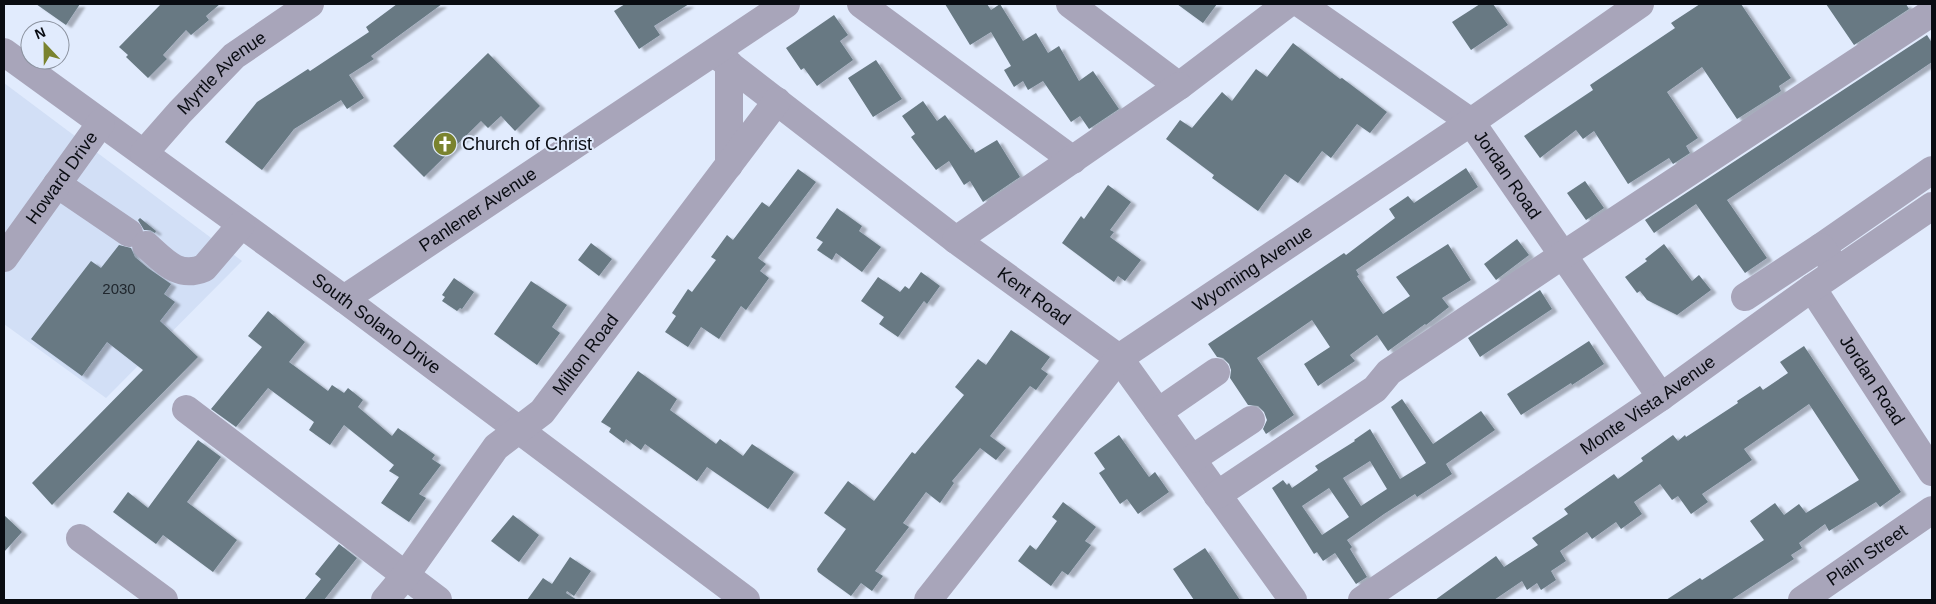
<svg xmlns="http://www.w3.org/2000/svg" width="1936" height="604" font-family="Helvetica,sans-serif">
<defs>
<filter id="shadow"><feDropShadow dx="5.5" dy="3" stdDeviation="1" flood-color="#0004"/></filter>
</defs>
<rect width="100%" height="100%" fill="#e1ebfd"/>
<!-- built -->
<path fill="#d2dff6" d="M4,83L242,261L106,398L4,324Z"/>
<!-- building -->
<path fill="#677983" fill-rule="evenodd" filter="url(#shadow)" d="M36,4H80L66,25Z
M161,4H220L206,16L209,20L191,35L186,30L163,55L167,59L148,78L126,57L128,55L119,47Z
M397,4H442L371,56L374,59L349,75L364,98L347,109L341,100L294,129L262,170L225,142L257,102L308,69L310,71L369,32L366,27Z
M625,4H689L654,26L660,35L639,49L614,11Z
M945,4H987L991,10L1000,4L1023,41L1036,33L1048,53L1059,46L1079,81L1093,71L1119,109L1089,129L1080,116L1071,122L1043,81L1028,90L1023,81L1014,87L1004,70L1011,66L991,32L970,45Z
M1177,4H1217L1203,23Z
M1480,4H1493L1508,25L1471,50L1452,22Z
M1700,4H1741L1791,78L1779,86L1781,91L1737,119L1702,67L1667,92L1698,138L1686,146L1690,153L1673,164L1669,158L1628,184L1594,131L1583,139L1576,130L1540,158L1524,136L1593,90L1590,85L1675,28L1671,23Z
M1826,4H1906L1909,9L1854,45Z
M834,15L848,35L840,41L853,60L817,86L804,68L801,70L786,48Z
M1927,35L1932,43V62L1727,200L1767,258L1745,273L1696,204L1654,233L1645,220Z
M1293,43L1340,79L1342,78L1387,112L1370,133L1357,124L1331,158L1322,151L1298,183L1285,174L1258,211L1212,178L1214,175L1166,139L1180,120L1192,128L1222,92L1232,101L1256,69L1267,77Z
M488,53L540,106L515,131L501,116L488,128L481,121L424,177L393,146Z
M876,60L902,99L873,117L848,78Z
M923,101L937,121L945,115L971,150L973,149L975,153L997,140L1020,177L983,202L970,181L964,185L949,161L936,170L911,137L915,134L902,116Z
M1466,168L1478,187L1356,270L1359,275L1357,276L1383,314L1410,296L1396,277L1448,244L1471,280L1442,298L1449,307L1426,325L1425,324L1388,351L1377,335L1350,355L1355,361L1318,386L1304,364L1330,347L1312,320L1257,358L1294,415L1266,434L1263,429L1267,420L1264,412L1258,406L1248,405L1230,378L1231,370L1229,364L1223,358L1217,357L1208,344L1344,253L1346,255L1395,218L1389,209L1408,196L1414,203Z
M798,169L816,182L758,258L766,264L760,271L769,278L746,310L741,306L719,339L701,327L688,347L665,332L676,316L672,313L688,289L692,292L716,260L711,257L727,235L733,240L762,202L769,207Z
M1585,181L1604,208L1586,220L1567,193Z
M1108,185L1131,202L1110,230L1114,232L1110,237L1141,260L1125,281L1118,276L1114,282L1062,243L1081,216L1084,219Z
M837,208L862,226L859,231L881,247L862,272L836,253L832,260L817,250L823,242L816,238Z
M140,218L156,231L155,233L150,230H144L138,220Z
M1517,239L1529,255L1496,280L1484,264Z
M591,243L612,259L599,276L578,260Z
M1664,244L1692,281L1699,275L1711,290L1677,315L1647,300L1640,291L1637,293L1625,277L1647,261L1645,259Z
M119,245L131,248L135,257L148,268L171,284L164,294L175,302L160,321L198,357L52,505L32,483L143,370L107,342L82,376L31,339L91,261L101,268Z
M921,272L940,286L927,304L924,301L898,337L879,324L884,317L861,301L878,277L900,292L905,286L909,289Z
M454,278L474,292L462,309L460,308L457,311L442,301L445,297L442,295Z
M531,281L567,305L552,327L560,333L537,365L494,334Z
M1540,290L1552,309L1480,357L1468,338Z
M268,311L305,342L289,362L328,391L332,385L344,393L348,388L363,400L358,407L392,436L398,428L435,455L432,459L441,465L419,494L426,498L409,522L381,503L399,477L389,471L394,465L344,425L330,445L309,430L314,422L268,388L236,427L211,409L262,347L248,336Z
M1011,330L1050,357L1041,369L1048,374L1036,390L1030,386L990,436L1006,448L996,460L980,448L952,481L954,483L940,503L926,492L903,523L909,527L875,571L883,576L872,591L861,583L851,596L818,572L817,569L846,529L824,513L848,481L874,501L912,452L915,454L964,395L955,387L978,359L986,365Z
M1589,341L1604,364L1572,385L1571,383L1521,415L1507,394Z
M1804,346L1901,492L1880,507L1876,502L1829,531L1825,524L1799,543L1802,548L1791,555L1794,559L1731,600H1666L1700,578L1702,580L1764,540L1750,521L1775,503L1784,515L1799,504L1806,513L1859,480L1809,404L1744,449L1752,460L1702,494L1708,502L1691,514L1678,496L1672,500L1660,484L1634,502L1642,514L1621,529L1616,522L1592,539L1587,532L1560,551L1566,561L1551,571L1556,580L1541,590L1537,583L1527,590L1522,581L1494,600H1435L1496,556L1504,567L1538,545L1532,538L1568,514L1564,509L1614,474L1618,479L1643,461L1641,458L1673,435L1678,441L1685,435L1686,437L1738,403L1737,401L1760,386L1763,390L1788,373L1780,362Z
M638,371L677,399L670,410L716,444L720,439L743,456L752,444L794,472L768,509L707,467L697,481L645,444L641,450L626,439L624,443L609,432L611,428L601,422Z
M1402,399L1433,444L1481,411L1495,430L1446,464L1452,474L1417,497L1415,494L1384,514L1347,540L1352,547L1350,549L1367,577L1356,584L1335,553L1323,561L1317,552L1314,554L1272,488L1283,480L1287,485L1289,483L1292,488L1318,470L1315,466L1355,441L1354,440L1370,429L1400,479L1426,463L1391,407ZM1370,461L1387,489L1361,506L1343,478ZM1329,488L1349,517L1322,535L1302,506Z
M1119,435L1149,477L1155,472L1169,492L1138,514L1127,499L1120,504L1099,473L1105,469L1094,453Z
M198,440L221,457L187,502L237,540L213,572L163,535L156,544L113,512L128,492L148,508Z
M1063,502L1096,527L1085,541L1091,545L1068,575L1062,571L1051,586L1018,561L1030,545L1036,550L1057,521L1052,517Z
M4,515L22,532L4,552Z
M513,515L539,535L519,562L491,541Z
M339,544L357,558L324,600H304L321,579L315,574Z
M1205,548L1240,600H1194L1173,569Z
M570,557L591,571L574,596L567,591L566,593L577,600H527L543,578L552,584Z"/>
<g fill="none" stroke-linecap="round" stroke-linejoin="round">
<!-- minor -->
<g stroke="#a8a5ba" stroke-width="28">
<path d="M861,4L1073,160"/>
<path d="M1070,4L1179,86L1287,4"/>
<path id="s1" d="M1301,4L1471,122L1661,397"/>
<path id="s2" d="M4,52L344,299L746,600"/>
<path id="s3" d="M714,53L956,240L1119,358L1293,600"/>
<path id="s4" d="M144,153L180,112L234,56L310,4"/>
<path d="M729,165V64"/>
<path d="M57,184L129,233"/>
<path d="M956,240L1179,86"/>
<path d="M146,245C164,261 178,279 204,268L241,225"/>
<path d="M1821,247L1932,170"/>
<path id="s5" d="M4,258L101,123"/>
<path id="s6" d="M1812,288L1932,472"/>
<path d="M1745,297L1821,247L1831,261"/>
<path id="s7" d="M344,299L786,4"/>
<path d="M186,409L438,600"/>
<path d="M1158,412L1216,372"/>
<path d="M1192,459L1251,420"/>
<path d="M1217,495L1375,389L1389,372L1563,255L1925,17"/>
<path d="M80,538L164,600"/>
<path id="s8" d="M385,600L405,576L496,447L542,412L777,101"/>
<path id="s9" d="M928,600L1119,358L1471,122L1640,4"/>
<path id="s10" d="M1362,600L1661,397L1812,288L1932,206"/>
<path id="s11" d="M1802,600L1932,510"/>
</g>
</g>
<!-- icons -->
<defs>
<g id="church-disc" transform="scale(1.25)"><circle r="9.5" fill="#7a832f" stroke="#e1ebfd"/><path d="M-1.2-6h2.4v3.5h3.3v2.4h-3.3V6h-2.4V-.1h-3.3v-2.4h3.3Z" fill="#fff"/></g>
</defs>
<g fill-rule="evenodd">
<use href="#church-disc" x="445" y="144"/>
</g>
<g text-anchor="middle" stroke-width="4" stroke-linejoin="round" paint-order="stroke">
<!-- number labels -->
<g font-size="15" fill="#20272e">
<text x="119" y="294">2030</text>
</g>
<!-- street labels -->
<g font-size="18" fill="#090c12" stroke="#e1ebfd">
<text dy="6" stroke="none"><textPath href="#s4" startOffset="112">Myrtle Avenue</textPath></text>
<text dy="6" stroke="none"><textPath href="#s1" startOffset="271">Jordan Road</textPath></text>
<text dy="6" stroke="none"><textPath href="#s5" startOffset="99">Howard Drive</textPath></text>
<text dy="6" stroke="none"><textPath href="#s7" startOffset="161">Panlener Avenue</textPath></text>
<text dy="6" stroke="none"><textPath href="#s9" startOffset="469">Wyoming Avenue</textPath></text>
<text dy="6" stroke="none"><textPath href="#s3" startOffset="402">Kent Road</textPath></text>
<text dy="6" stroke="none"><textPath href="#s2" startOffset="461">South Solano Drive</textPath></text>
<text dy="6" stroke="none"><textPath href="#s8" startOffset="319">Milton Road</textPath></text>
<text dy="6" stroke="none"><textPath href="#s6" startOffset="110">Jordan Road</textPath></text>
<text dy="6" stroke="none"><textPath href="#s10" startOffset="346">Monte Vista Avenue</textPath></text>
<text dy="6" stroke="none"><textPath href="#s11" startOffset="79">Plain Street</textPath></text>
</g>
<!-- poi labels -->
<g font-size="18" fill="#090c12" stroke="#e1ebfd" text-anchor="start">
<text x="462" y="150">Church of Christ</text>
</g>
</g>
<!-- border -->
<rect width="1936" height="604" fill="none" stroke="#090c12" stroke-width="10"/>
<!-- north arrow -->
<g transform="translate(45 45) rotate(338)"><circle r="24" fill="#e1ebfd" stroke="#8b929f"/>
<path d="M0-4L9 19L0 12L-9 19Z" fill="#7a832f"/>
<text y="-8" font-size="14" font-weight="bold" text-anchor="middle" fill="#090c12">N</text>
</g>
</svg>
